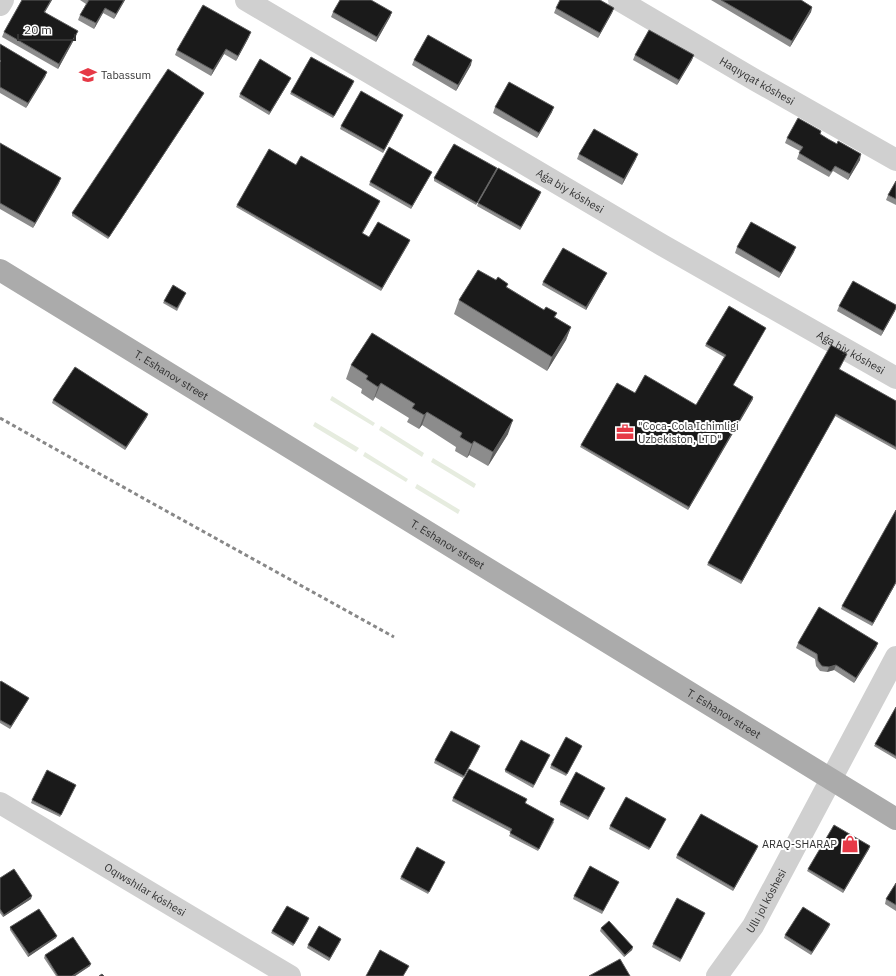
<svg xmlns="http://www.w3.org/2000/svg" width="896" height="976" font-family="'IBM Plex Sans',sans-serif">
<rect width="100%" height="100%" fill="#fff"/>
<!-- green -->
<path fill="#e6ecdf" d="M332,396L375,423L373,426L330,400Z
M315,422L359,448L356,452L313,426Z
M381,426L424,453L422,457L379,430Z
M365,452L408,479L406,482L363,456Z
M433,458L476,484L474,488L431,462Z
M417,484L460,510L458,514L415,488Z"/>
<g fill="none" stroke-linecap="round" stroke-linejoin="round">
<!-- minor -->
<g stroke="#d0d0d0" stroke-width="22">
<path id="s1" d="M246,0L662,245L896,378"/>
<path id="s2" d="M619,0L755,80L896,160"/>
<path d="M0,5L3,0"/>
<path id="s3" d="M0,803L290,976"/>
<path id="s4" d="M717,976L753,926L896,657"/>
</g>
<!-- major -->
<path stroke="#ababab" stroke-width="22" id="s5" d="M0,270L896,819"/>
<!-- rail -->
<path stroke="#888" stroke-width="3" stroke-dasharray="4 3" stroke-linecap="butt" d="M0,418L141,497L394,637"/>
</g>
<!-- wall -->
<path fill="#8c8c8c" d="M22,0H52L45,12L76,36L58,69L2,37L4,32Z
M80,0H125L114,19L103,13L94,29L78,20L80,15L86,4Z
M711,0H801L812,7L811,12L790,47Z
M556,8H614L612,13L598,38L554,13Z
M333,12H392L390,17L376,42L331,17Z
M249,37L236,61L224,54L211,76L175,55L177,50Z
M0,44L47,72L45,77L26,108L0,93Z
M635,55L692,60L677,85L633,60Z
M414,60L471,65L456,91L412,65Z
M291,78L269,115L239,97L240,94Z
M354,81L333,118L290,94L291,92Z
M204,93L203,95L108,239L72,216V213Z
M495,107L552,112L537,138L493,113Z
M403,115L383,153L340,129L341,126Z
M820,134L860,160L848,180L833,171L829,177L797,159L800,151L785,143L787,138Z
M0,143L59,183L33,228L0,209Z
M579,154L636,159L622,185L577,159Z
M296,165L380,201L362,233L369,237L410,240L381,291L236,207L237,205Z
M496,171L476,205L434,181V178Z
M432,172L411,209L369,185L370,182Z
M896,181V205L886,200L888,195Z
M540,195L520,230L477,206L478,203Z
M737,247L794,252L779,278L735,253Z
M606,275L586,310L542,285L543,282Z
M507,287L544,310L557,313L555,317L571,327L566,340L547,371L454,314L459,300Z
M186,293L177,311L163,303L164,301Z
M839,306L895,311L881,336L837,311Z
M766,328L733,385L753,399L688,510L580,447L581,445L635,393L696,405L724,357L705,346L706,344Z
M847,354L839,370L896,401V450L835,416L741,584L707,565L708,563Z
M351,365L508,434L488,466L469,455L467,458L455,451L456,447L422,425L419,429L407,422L409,418L375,397L373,401L361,393L362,389L346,379Z
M53,400L147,417L125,450L52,403Z
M896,583L872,626L841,609L842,606Z
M798,643H878L876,648L854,683L834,670L827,672L820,671L816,666L815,659L796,648Z
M0,682L28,700L10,729L0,723Z
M896,707V759L874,746Z
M479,749L463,778L434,763L435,760Z
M581,749L566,776L550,768L551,765Z
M550,755L533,788L505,772V770Z
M76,785L60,817L31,803L32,800Z
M604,790L588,820L560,805V802Z
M453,798L525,804L554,822L538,851L509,836L511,832L452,801Z
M666,819L649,850L609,829L610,826Z
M758,846L733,891L676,858L677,855Z
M870,846L869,849L843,893L807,871L808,869Z
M445,862L428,894L400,879L401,877Z
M0,878L31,899L3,917L0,913Z
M619,882L602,914L573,899L574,896Z
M896,883V911L885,904L886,899Z
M705,913L680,962L652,947L653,944Z
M308,921L293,946L271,933L272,931Z
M830,924L829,927L811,955L784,938L785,935Z
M10,927L56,938L28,957L10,930Z
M601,928L633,947L632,950L624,957L600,931Z
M341,939L329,961L307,948L308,945Z
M45,955L90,966L75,976H56L44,958Z"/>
<!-- shaded-wall -->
<path fill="#5f5f5f" d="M51,0H52L42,17L44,12Z
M124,0H125L114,19L116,14Z
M812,7L811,12L790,47L792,41Z
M105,8L103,13L94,29L96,23Z
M614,8L612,13L598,38L600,33Z
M392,12L390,17L376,42L377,37Z
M78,31L76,36L58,69L59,64Z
M251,32L249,37L236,61L238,56Z
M226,49L224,54L211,76L213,70Z
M694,55L692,60L677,85L679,80Z
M472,60L471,65L456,91L458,85Z
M47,72L45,77L26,108L28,103Z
M291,78L290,80L269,115L270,112Z
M354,81L353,84L333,118L334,116Z
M204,93L203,95L108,239L109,237Z
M554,107L552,112L537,138L539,133Z
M403,115L402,118L383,153L384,150Z
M638,154L636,159L622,185L624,179Z
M861,154L860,160L848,180L850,174Z
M497,168L496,171L476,205L477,203Z
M432,172L431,174L411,209L412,206Z
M61,178L59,183L33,228L35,223Z
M541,192L540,195L520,230L521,227Z
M380,201L379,204L361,236L362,233Z
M410,240L409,243L381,291L382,288Z
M796,247L794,252L779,278L781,273Z
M607,273L606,275L586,310V307Z
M896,308L895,311L881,336L883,331Z
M571,327L566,340L547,371L552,357Z
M381,383L375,397L373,401L378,387Z
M753,397V399L688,510L689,507Z
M427,412L422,425L419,429L424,415Z
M148,414L147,417L125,450L126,447Z
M836,414L835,416L741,584L742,581Z
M513,420L508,434L488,466L493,452Z
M474,441L469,455L467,458L472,444Z
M896,582V583L872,626L873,623Z
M878,643L876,648L854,683L856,678Z
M836,665L834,670L827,672L829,667Z
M29,698L28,700L10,729L11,726Z
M758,846L757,849L733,891L734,888Z
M870,846L869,849L843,893L844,890Z
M32,896L31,899L3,917L4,915Z
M309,918L308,921L293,946L294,944Z
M830,924L829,927L811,955L812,952Z
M57,936L56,938L28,957L29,954Z
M341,939L340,942L329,961L330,958Z
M633,947L632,950L624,957L625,955Z
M91,964L90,966L75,976H72Z"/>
<!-- building -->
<path fill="#1a1a1a" stroke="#5f5f5f" d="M22,0H51L44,12L78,31L59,64L4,32Z
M89,0H124L116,14L105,8L96,23L80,15Z
M340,0H371L392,12L377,37L333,12Z
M560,0H600L614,8L600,33L556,8Z
M721,0H801L812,7L792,41Z
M203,5L251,32L238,56L226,49L213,70L177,50Z
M649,30L694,55L679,80L635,55Z
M428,35L472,60L458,85L414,60Z
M0,44L47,72L28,103L0,87V62L1,61L0,60Z
M311,57L354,81L334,116L291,92Z
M260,59L291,78L270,112L240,94Z
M168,69L204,93L109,237L72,213Z
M509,82L554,107L539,133L495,107Z
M361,91L403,115L384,150L341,126Z
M798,118L821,131L820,134L828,139L837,144L838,141L861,154L850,174L835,166L831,172L799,153L803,147L787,138Z
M594,129L638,154L624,179L579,154Z
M0,143L61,178L35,223L0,203Z
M454,144L497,168L477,203L434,178Z
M389,147L432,172L412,206L370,182Z
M269,149L296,165L301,156L380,201L362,233L369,237L378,222L410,240L382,288L237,205Z
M498,168L541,192L521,227L478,203Z
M896,181V199L888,195Z
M751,222L796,247L781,273L737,247Z
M563,248L607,273L586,307L543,282Z
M478,270L496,280L498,277L508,284L506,287L544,310L546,307L557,313L554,317L571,327L552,357L459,300Z
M853,281L896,305V308L883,331L839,306Z
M173,285L186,293L177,308L164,301Z
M729,306L766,328L733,385L753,397L689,507L581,445L617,383L635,393L645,375L696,405L726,355L706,344Z
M372,333L513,420L493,452L474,441L472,444L460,437L462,433L427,412L424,415L412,408L415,404L381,383L378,387L366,379L368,376L351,365Z
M831,345L847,354L839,369L896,401V447L836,414L742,581L708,563Z
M75,367L148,414L126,447L53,400Z
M896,510V582L873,623L842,606Z
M819,607L878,643L856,678L836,665L829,667L822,666L818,661L817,654L798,643Z
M1,681L29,698L11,726L0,720V682Z
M896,707V756L875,744Z
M451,731L480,746L464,776L435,760Z
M566,737L582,746L567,774L551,765Z
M521,740L550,755L534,785L505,770Z
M469,769L527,799L525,803L554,819L539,849L510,833L512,829L453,798Z
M47,770L76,785L61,815L32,800Z
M576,772L605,788L589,817L560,802Z
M626,797L666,819L650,848L610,826Z
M701,814L758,846L734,888L677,855Z
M834,825L870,846L844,890L808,869Z
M417,847L445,862L429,892L401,877Z
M590,866L619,882L603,911L574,896Z
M14,869L32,896L4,915L0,909V878Z
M896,883V905L886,899Z
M677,898L705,913L681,959L653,944Z
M287,906L309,918L294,944L272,931Z
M803,907L830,924L812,952L785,935Z
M39,909L57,936L29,954L10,927Z
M609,921L633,947L625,955L601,928Z
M319,926L341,939L330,958L308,945Z
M73,937L91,964L72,976H58L45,955Z
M380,950L409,966L403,976H366Z
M620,959L630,976H589Z
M102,974L104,976H99Z"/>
<!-- icons -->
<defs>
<g id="school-bare" transform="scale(1.38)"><path d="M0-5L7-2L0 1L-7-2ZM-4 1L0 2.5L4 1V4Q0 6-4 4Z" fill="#e63946" stroke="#fff" stroke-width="2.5" paint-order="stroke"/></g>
<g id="office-bare" transform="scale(1.38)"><path d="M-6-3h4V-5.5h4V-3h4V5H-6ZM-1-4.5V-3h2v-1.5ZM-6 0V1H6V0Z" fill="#e63946" stroke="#fff" stroke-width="2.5" paint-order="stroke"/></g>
<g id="shop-bare" transform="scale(1.38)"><path d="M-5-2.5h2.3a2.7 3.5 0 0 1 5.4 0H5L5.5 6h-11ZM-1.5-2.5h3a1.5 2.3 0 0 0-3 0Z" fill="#e63946" stroke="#fff" stroke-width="2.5" paint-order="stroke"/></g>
</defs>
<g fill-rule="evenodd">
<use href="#school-bare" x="88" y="75"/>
<use href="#office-bare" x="625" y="432"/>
<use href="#shop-bare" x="850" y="844"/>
</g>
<g text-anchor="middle" stroke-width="4" stroke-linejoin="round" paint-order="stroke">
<!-- poi labels -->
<g font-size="11" fill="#333" stroke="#fff" text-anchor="start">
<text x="101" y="79">Tabassum</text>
<text x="638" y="430">"Coca-Cola Ichimligi<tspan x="638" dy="13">Uzbekiston, LTD"</tspan></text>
<text x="837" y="848" text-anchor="end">ARAQ-SHARAP</text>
</g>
<!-- street labels -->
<g font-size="11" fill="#333" stroke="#fff">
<text dy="4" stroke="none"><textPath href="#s2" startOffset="160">Haqıyqat kóshesi</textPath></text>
<text dy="4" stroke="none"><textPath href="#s1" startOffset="376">Aǵa biy kóshesi</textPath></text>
<text dy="4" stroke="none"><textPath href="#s1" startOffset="700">Aǵa biy kóshesi</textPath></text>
<text dy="4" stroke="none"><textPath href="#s5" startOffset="201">T. Eshanov street</textPath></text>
<text dy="4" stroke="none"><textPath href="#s5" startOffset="525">T. Eshanov street</textPath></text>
<text dy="4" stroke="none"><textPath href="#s5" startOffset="849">T. Eshanov street</textPath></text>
<text dy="4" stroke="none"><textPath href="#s3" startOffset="169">Oqıwshılar kóshesi</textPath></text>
<text dy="4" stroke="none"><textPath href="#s4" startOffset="90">Ullı jol kóshesi</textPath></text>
</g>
</g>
<!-- scale -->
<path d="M18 34v6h57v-6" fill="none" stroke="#333333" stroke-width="2"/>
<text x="24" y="34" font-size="12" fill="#333333" stroke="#ffffff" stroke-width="3" paint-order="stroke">20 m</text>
</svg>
